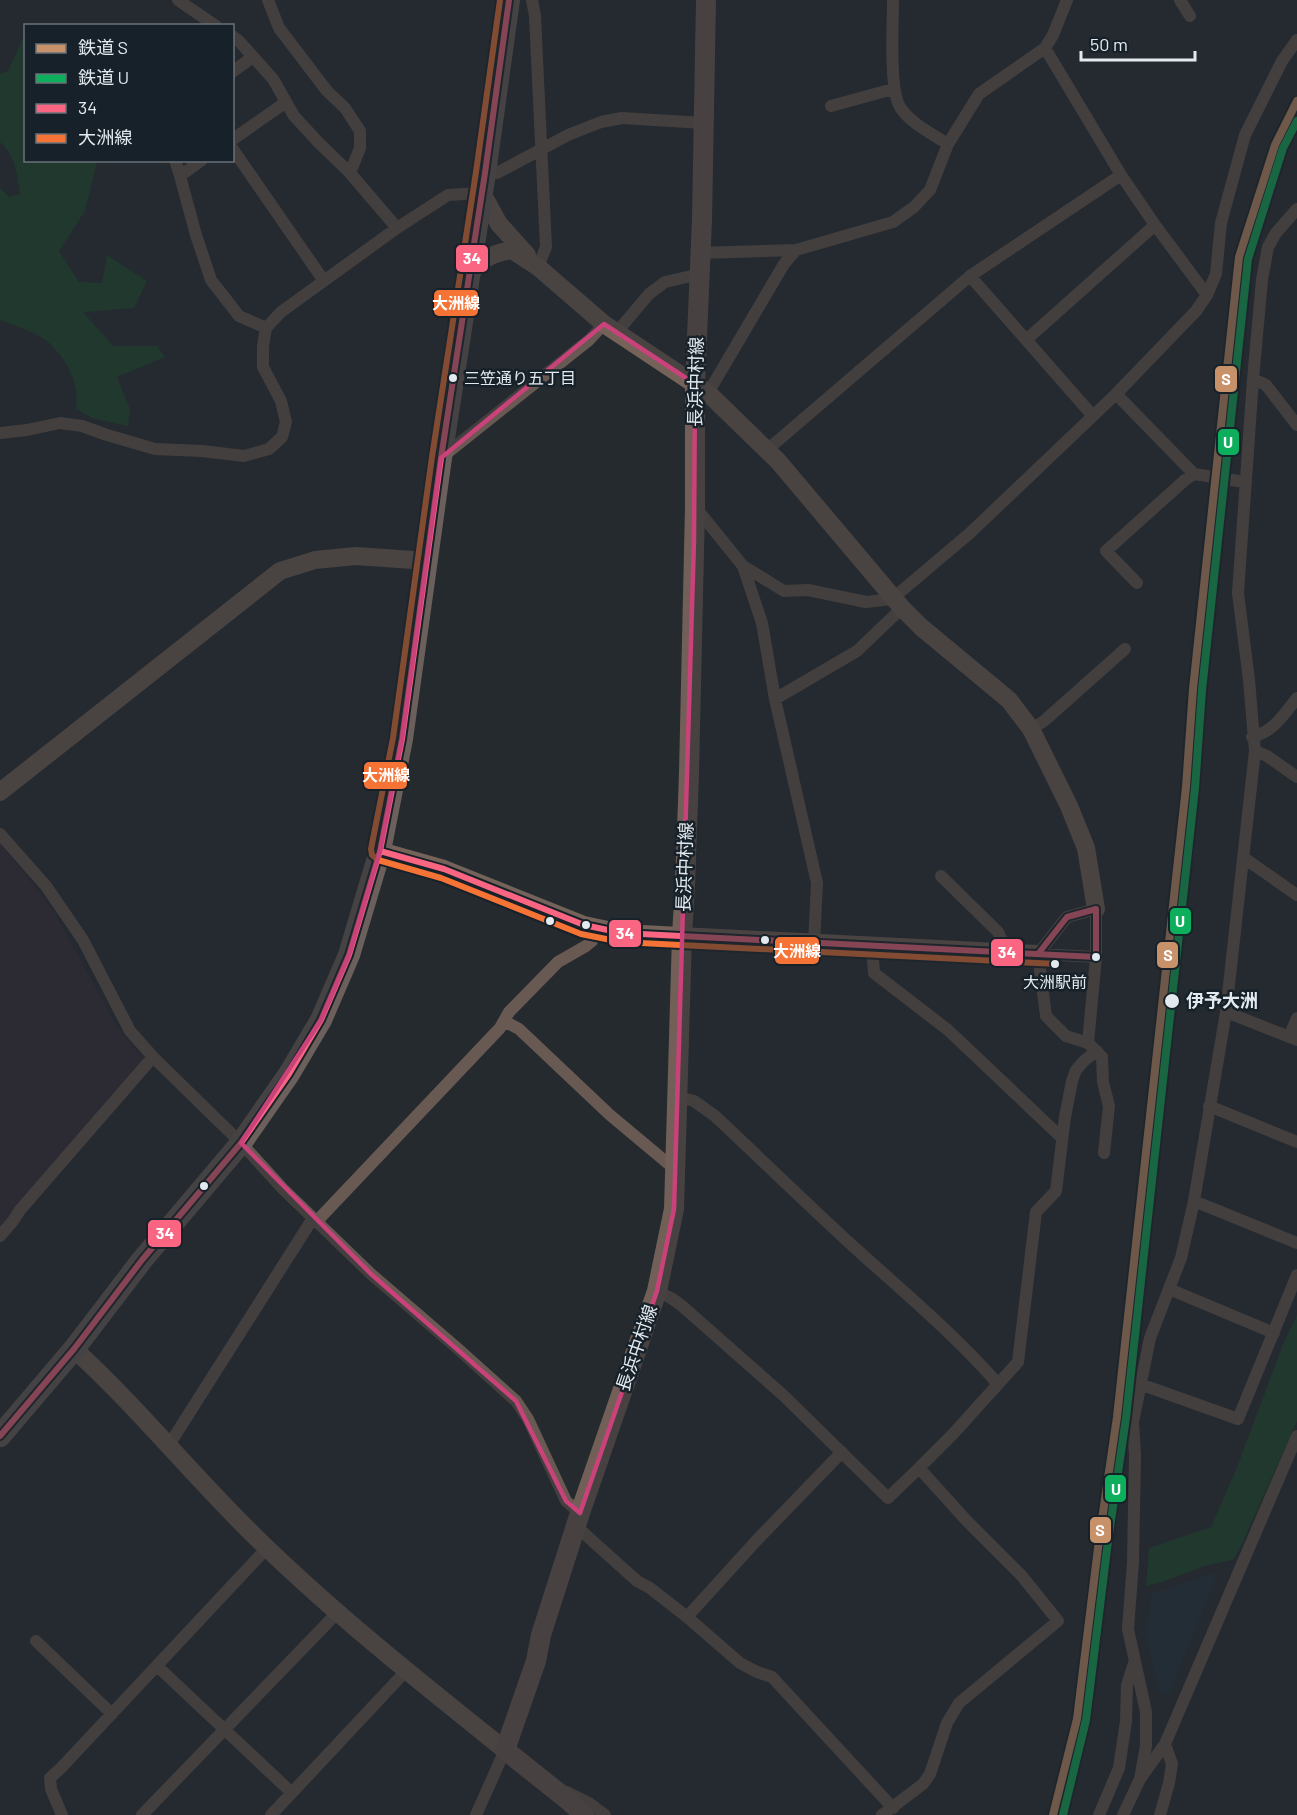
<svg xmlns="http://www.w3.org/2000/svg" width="1297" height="1815" font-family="Barlow,'Noto Sans JP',sans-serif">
<rect width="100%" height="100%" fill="#252a2f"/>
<!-- built -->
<path fill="#22313c" d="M1219,1571L1169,1694L1158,1691L1146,1633L1151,1594Z"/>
<!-- education -->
<path fill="#352d39" d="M0,843L53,910L117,1027L144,1061L0,1227Z"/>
<!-- green -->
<path fill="#1b4b2c" d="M25,34L26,160L97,161L85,211L59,251L79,282L102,283L107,255L147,281L134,308L83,312L113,346H157L165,357L117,377L130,409L128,426L92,418L76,409C80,384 67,359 48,342C40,334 11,324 0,320V188L9,197L20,194C17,174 16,156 0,142V74L8,71Z
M1297,1315V1421L1241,1546L1233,1560L1207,1565L1159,1583L1146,1586L1149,1548L1211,1527L1236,1470L1284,1342Z"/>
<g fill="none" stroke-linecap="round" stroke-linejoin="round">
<!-- street -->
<path stroke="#685952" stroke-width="12" d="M178,0L216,26
M268,0L279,28L327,91L345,108L360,131V148L350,173
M532,0L535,16L546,247L538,267
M893,0C893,24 889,89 900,107C910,123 932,134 948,144
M1180,0L1190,16
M232,36L238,40L273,79L294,116L319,143L350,173L397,228
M1045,48L1121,175L1155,225L1207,295
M232,72L253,57
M831,106L893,89
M232,140L286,102
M232,148L324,281
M175,160L180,176
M202,160L180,176L196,235L211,280L239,316L266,328
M485,173H497L568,135L601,122L622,118L704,123
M700,253L796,250
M970,276L1093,416
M617,332L649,294L665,282L700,274
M1026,340L1155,225
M1253,379L1266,385L1297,425
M708,393L784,264L796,250L893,222L914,207L930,190L948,144L979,94L1045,48L1053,35L1067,0
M1116,394L1194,474L1245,482
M0,433L27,430L60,423L82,426L107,435L155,449L202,451L244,456L269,449L282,437L286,422L281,401L263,367V346L266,328L281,312L397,228L448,195L482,193
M767,450L970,276L1121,175
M442,457L589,340L604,324
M696,508L743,566L762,623L775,699L817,883L814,943
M743,566L784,591L808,590L866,602L892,599L970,533L1116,394L1196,311L1207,295L1216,274L1221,223L1245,135L1282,61L1297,40
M1137,583L1106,551L1185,480L1194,474
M775,699L857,651L902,608
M1031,729L1044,721L1125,649
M1252,737C1275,731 1283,715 1297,698
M1255,751L1267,756L1297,777
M0,834L46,886L83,940L130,1031L153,1057L241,1143L283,1189L313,1218L371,1274L457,1348L516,1401L528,1419L566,1501L580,1513
M1244,858L1297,895
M941,876L998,932L1008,953
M872,947L874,973L948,1030L1062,1138
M1038,954L1096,957
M1226,1012L1297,1040
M504,1021L519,1029L610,1115L671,1166H676
M1289,1037L1297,1018
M1088,1043L1096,957V909L1067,917L1038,954L1046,1016L1066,1036L1088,1043L1102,1057L1103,1082L1109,1106L1104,1153
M678,1097L694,1101L715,1116C762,1160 808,1205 855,1248C904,1292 955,1335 998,1384
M1209,1106L1297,1142
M1194,1201L1297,1243
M317,1221L500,1028L509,1012L558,962L586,946L592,941L596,927
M0,1236L13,1221L20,1210L153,1057
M1169,1289L1274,1333
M657,1291L671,1298L681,1305L783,1395L888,1498L919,1468
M1140,1384L1238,1419L1297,1275
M169,1445L313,1218
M577,1527L637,1581L650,1588L687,1617L740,1663L757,1672L772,1677L893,1808
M687,1617L756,1541L842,1452
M36,1641L112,1714
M157,1666L292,1793
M1140,1779L1146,1746V1712L1128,1629L1133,1562L1135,1456L1133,1422L1150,1338L1181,1258L1194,1201L1226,1012L1255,751L1249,680L1238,593L1253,379L1262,280L1268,247L1276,233L1297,209
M567,1792L589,1803L605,1815
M62,1815L51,1789L50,1778L61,1768L267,1548
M142,1815L337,1613
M271,1815L406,1671
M476,1815L505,1750
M882,1815L923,1784L930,1774L947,1723L959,1703L1058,1621L1021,1575L966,1520L919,1468L953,1434L1018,1362L1036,1212L1056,1191L1065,1117L1072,1081L1076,1070L1085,1060L1097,1051
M1099,1815L1119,1768L1126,1721L1127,1685L1134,1663
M1123,1815L1140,1779L1165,1744L1297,1436
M1160,1815L1169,1783L1172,1764L1165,1744"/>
<!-- secondary -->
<path stroke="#75635a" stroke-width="18" d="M482,193L499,224L527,255
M469,275C482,258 491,254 512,250L538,267L604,324L708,393L778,461L902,608L921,627L1009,700L1031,729L1069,806L1086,848L1096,909
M0,792L280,571L315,560L356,556L427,561
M380,851L444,869L584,925L622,933L1038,954
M74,1349C143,1412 200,1485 268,1549C343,1621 424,1685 505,1750"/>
<!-- primary -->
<path stroke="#726058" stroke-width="20" d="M584,1815L569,1801L505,1750L536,1661L541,1635L580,1513L657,1291L674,1209L682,935L685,886L689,773L695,507V384L702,219L706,0"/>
<!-- highway -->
<path stroke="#6c605c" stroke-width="22" d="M0,1436L74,1349L142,1260L241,1143L289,1074L321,1020L349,955L380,851L402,739L441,458L485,173L509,0"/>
<!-- bus-1 casing -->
<g stroke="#172129" stroke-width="10">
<path id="bus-1" d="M380,851L444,869L584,925L622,933L1096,957V909L1067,917L1038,954
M0,1436L74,1349L142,1260L241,1143L289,1074L321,1020L349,955L380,851L402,739L441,458L485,173L509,0"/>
</g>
<!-- bus-2 casing -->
<g stroke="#172129" stroke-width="10">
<path id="bus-2" d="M500,0L476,172L432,457L393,738L371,849L372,855L378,860L441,878L581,934L621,942L1058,964"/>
</g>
<!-- bus-1 -->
<use href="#bus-1" stroke="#fa6682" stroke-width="6"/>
<!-- bus-2 -->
<use href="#bus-2" stroke="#f57335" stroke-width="6"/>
<!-- rail-1 casing -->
<g stroke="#172129" stroke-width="12">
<path id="rail-1" d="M1053,1815L1077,1719L1099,1540L1117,1417L1186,787L1193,689L1239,257L1275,145L1297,101"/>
</g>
<!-- rail-2 casing -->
<g stroke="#172129" stroke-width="12">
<path id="rail-2" d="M1063,1815L1086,1720L1108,1541L1126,1418L1195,788L1202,690L1248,259L1283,148L1297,121"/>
</g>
<!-- rail-1 -->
<use href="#rail-1" stroke="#c7916a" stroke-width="8"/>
<!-- rail-2 -->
<use href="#rail-2" stroke="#0daf5c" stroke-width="8"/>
</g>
<!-- marked area -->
<path d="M0 0H1297V1815H0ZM604,324L695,384L694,540L674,1209L657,1291L580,1513L566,1501L516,1401L371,1274L241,1143L321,1020L349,955L380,851L402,739L441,458Z" fill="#252a2f" fill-opacity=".55" fill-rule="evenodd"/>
<path fill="none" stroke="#c94279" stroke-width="4.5" stroke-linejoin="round" d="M604,324L695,384L694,540L674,1209L657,1291L580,1513L566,1501L516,1401L371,1274L241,1143L321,1020L349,955L380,851L402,739L441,458Z"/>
<!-- markers -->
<g fill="#e3eaef" stroke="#172129" stroke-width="2">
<circle cx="453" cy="378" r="5"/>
<circle cx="550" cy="921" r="5"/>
<circle cx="586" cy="925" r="5"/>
<circle cx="765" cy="940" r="5"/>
<circle cx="1096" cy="957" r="5"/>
<circle cx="1055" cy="964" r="5"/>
<circle cx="1172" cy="1001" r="8"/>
<circle cx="204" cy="1186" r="5"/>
</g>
<g text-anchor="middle" stroke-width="5" stroke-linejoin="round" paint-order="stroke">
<!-- bus labels -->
<g font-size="16" fill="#e3eaef" stroke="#172129" text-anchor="start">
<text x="464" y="384">三笠通り五丁目</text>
<text x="1055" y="988" text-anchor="middle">大洲駅前</text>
</g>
<!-- street labels -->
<g font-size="18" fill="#e3eaef" stroke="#172129">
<text transform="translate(696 382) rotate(-89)" y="6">長浜中村線</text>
<text transform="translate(685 867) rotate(-88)" y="6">長浜中村線</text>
<text transform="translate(637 1348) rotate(-71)" y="6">長浜中村線</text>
</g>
<!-- stop labels -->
<g font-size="18" font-weight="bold" fill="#e3eaef" stroke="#172129" text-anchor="start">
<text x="1186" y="1007">伊予大洲</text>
</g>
</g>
<g stroke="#172129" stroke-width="2">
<rect x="455" y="244" width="34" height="29" rx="6" fill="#fa6682"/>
<rect x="433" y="289" width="46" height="28" rx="6" fill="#f57335"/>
<rect x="1214" y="365" width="24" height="28" rx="6" fill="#c7916a"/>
<rect x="1217" y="428" width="23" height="28" rx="6" fill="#0daf5c"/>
<rect x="363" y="761" width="45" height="29" rx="6" fill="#f57335"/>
<rect x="1169" y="907" width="23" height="28" rx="6" fill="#0daf5c"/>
<rect x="608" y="919" width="34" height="29" rx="6" fill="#fa6682"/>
<rect x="774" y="936" width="46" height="29" rx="6" fill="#f57335"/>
<rect x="990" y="938" width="34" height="29" rx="6" fill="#fa6682"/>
<rect x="1156" y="941" width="23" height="28" rx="6" fill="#c7916a"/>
<rect x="147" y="1219" width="35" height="29" rx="6" fill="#fa6682"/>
<rect x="1104" y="1474" width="23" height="29" rx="6" fill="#0daf5c"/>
<rect x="1089" y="1516" width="23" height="28" rx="6" fill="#c7916a"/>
</g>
<g font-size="16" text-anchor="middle" font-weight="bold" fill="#fff">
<text x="472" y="264">34</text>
<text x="456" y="309">大洲線</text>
<text x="1226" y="385">S</text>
<text x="1228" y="448">U</text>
<text x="386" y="781">大洲線</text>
<text x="1180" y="927">U</text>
<text x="625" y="939">34</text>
<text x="797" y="957">大洲線</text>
<text x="1007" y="958">34</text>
<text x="1168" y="961">S</text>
<text x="165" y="1239">34</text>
<text x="1116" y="1495">U</text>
<text x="1100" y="1536">S</text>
</g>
<!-- legend -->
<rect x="24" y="24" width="210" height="138" fill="#172129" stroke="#697178" stroke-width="1.5"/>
<rect x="36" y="44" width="30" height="9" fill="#c7916a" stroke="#697178" stroke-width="1.5"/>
<text x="78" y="54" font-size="18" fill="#e3eaef">鉄道 S</text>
<rect x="36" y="74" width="30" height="9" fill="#0daf5c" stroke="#697178" stroke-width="1.5"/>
<text x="78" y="84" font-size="18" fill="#e3eaef">鉄道 U</text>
<rect x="36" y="104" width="30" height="9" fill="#fa6682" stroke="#697178" stroke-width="1.5"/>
<text x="78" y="114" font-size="18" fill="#e3eaef">34</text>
<rect x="36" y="134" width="30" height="9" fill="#f57335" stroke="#697178" stroke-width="1.5"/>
<text x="78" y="144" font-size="18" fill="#e3eaef">大洲線</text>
<!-- scale -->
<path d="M1081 51v9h114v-9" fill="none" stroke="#e3eaef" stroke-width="3"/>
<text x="1090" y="51" font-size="18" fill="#e3eaef" stroke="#172129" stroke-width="4.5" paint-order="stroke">50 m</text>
</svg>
